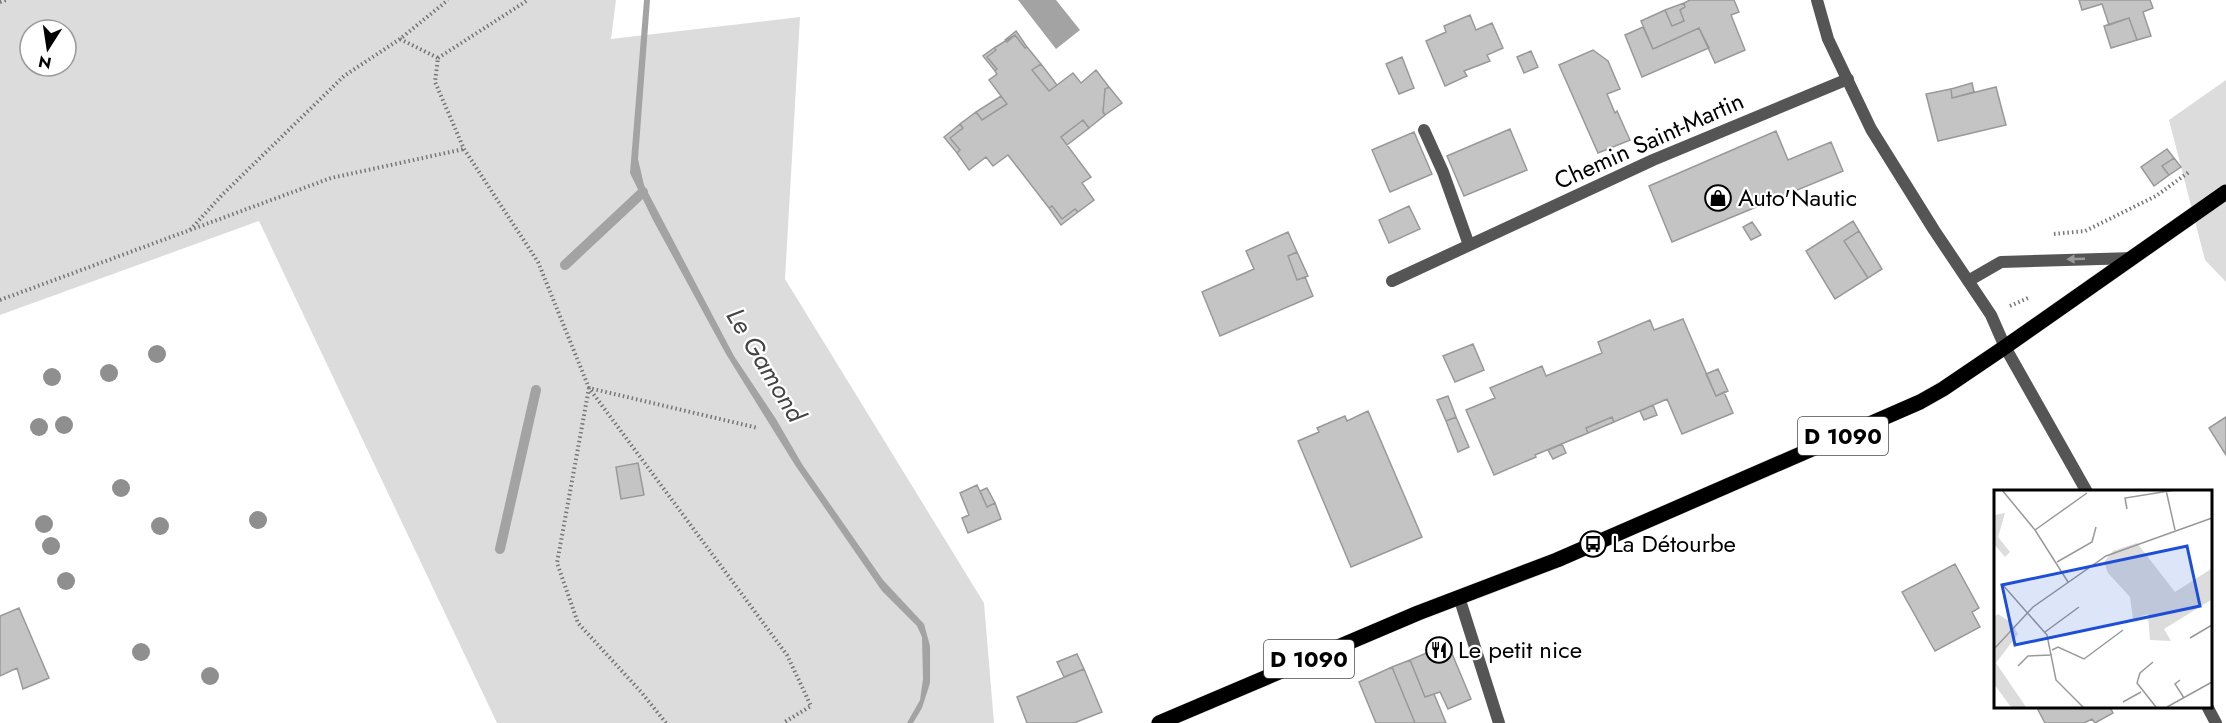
<svg xmlns="http://www.w3.org/2000/svg" width="2226" height="723" font-family="Jost,sans-serif">
<rect width="100%" height="100%" fill="#fff"/>
<!-- green -->
<path fill="#dcdcdc" fill-rule="evenodd" d="M0,0H616L611,39L800,17L785,279L984,603L994,723H497L259,221L0,315ZM30,30H66V66H30Z
M2226,80V282L2205,260L2169,120Z"/>
<!-- water -->
<path fill="#a3a3a3" d="M644,0H650L638,159L644,185L734,356L776,419L802,464L883,580L924,624L930,646V683L922,708L913,723H907L920,700L923,679L922,637L917,626L882,591L795,465L726,354L653,220L630,173Z
M1018,0H1056L1080,30L1056,49Z"/>
<g fill="none" stroke-linecap="round" stroke-linejoin="round">
<!-- stream -->
<path stroke="#a3a3a3" stroke-width="10" d="M565,265L643,192
M500,549L536,390"/>
</g>
<!-- building -->
<path fill="#c4c4c4" stroke="#999" stroke-width="1.5" d="M1690,0H1734L1739,12L1731,15L1745,50L1715,63L1699,28L1653,49L1641,21L1665,10L1672,26L1684,21L1680,10L1685,7L1684,3Z
M2079,0H2150L2153,8L2143,12L2151,36L2137,40L2129,18L2109,25L2102,4L2082,10Z
M1684,3L1685,7L1680,10L1684,21L1672,26L1665,10Z
M1470,15L1476,30L1492,23L1503,48L1487,55L1490,61L1464,71L1467,76L1445,86L1426,41L1446,32L1444,26Z
M2129,18L2137,40L2111,48L2104,26Z
M1643,27L1653,49L1699,28L1709,48L1642,77L1625,35Z
M1016,31L1027,47L1025,48L1015,35L1007,42L1005,40Z
M1015,35L1025,48L1027,47L1041,64L1032,70L1049,91L1073,73L1081,83L1096,70L1109,87L1105,89L1103,112L1105,115L1089,128L1083,120L1061,137L1091,177L1082,183L1094,200L1078,212L1075,209L1062,219L1052,206L1049,208L1008,155L993,166L986,157L969,170L957,153L960,150L950,138L963,128L960,124L976,112L982,120L1007,104L989,80L997,74L995,71L997,69L987,57L996,50L994,48Z
M994,48L996,50L987,57L997,69L995,71L983,56Z
M1593,50L1608,61L1620,89L1607,94L1615,113L1617,111L1630,140L1598,153L1559,65Z
M1531,51L1538,67L1524,73L1517,57Z
M1402,57L1414,88L1399,94L1386,64Z
M1041,64L1057,85L1049,91L1032,70Z
M1972,83L1974,92L1952,98L1951,89Z
M1109,87L1122,103L1105,115L1103,112L1105,89Z
M1996,87L2006,125L1938,141L1926,94L1951,89L1952,98Z
M1001,96L1007,104L982,120L976,112Z
M1083,120L1089,128L1067,145L1061,137Z
M960,124L963,128L950,138L960,150L957,153L944,137Z
M1510,129L1527,170L1464,196L1447,156Z
M1776,131L1788,160L1831,142L1843,171L1672,242L1649,186Z
M1414,132L1432,174L1390,192L1372,150Z
M2167,149L2174,158L2162,166L2169,175L2154,186L2141,167Z
M2174,158L2181,167L2169,175L2162,166Z
M1052,206L1062,219L1075,209L1078,212L1061,225L1049,208Z
M1409,206L1420,229L1389,243L1379,220Z
M1853,221L1859,231L1844,241L1868,278L1835,299L1806,251Z
M1752,222L1761,235L1751,240L1743,227Z
M1859,231L1882,269L1868,278L1844,241Z
M1288,232L1297,252L1288,256L1297,280L1305,277L1313,296L1220,336L1202,292L1254,269L1246,251Z
M1297,252L1308,276L1297,280L1288,256Z
M1683,319L1716,396L1724,392L1733,413L1682,434L1667,399L1614,422L1612,417L1586,428L1588,433L1535,455L1536,457L1494,475L1466,410L1495,398L1490,388L1542,366L1546,376L1602,353L1598,342L1650,320L1654,330Z
M1473,344L1484,370L1455,382L1443,356Z
M1718,369L1728,391L1716,396L1706,374Z
M1448,396L1456,417L1446,421L1437,400Z
M1653,405L1657,415L1644,420L1640,411Z
M1368,411L1422,537L1351,567L1298,441L1319,432L1317,428L1345,416L1347,421Z
M1456,417L1469,447L1458,452L1446,421Z
M1612,417L1614,422L1588,433L1586,428Z
M2226,417V455L2209,428Z
M1562,444L1566,453L1553,459L1548,450Z
M638,463L644,495L621,499L616,467Z
M977,485L987,507L995,503L1001,519L968,533L962,518L969,515L960,493Z
M987,488L995,503L987,507L980,491Z
M1955,564L1979,608L1972,612L1980,627L1935,651L1902,592Z
M19,608L49,678L23,689L17,668L0,676V616Z
M1448,644L1471,699L1448,709L1440,692L1425,697L1410,660Z
M1077,654L1084,669L1064,677L1057,662Z
M1410,660L1425,697L1434,694L1446,723H1415L1392,667Z
M1392,667L1415,723H1376L1359,682Z
M1084,669L1102,712L1074,723H1027L1017,697Z
M2039,706H2115L2111,709L2113,713L2095,723L2092,719L2084,723H2045L2037,708Z"/>
<g fill="none" stroke-linecap="round" stroke-linejoin="round">
<!-- primary casing -->
<g stroke="#dbdbdb" stroke-width="16">
<path id="primary" d="M1159,723L1418,613L1557,560L1920,402L1943,389L2005,347L2226,192"/>
</g>
<!-- path -->
<path stroke="#777" stroke-width="4" stroke-dasharray="1.5 3" stroke-linecap="butt" d="M0,2L6,0
M400,39L438,58L435,82L464,149L538,262L589,388L787,655L811,706L783,723
M438,58L528,0
M190,230L223,194L344,76L400,39L448,0
M2054,234L2085,231L2156,196L2189,172
M0,300L331,178L464,149
M2010,306L2028,298
M666,723L642,693L578,623L557,563L589,388L758,428"/>
<!-- street -->
<path stroke="#555" stroke-width="12" d="M1817,0L1828,39L1871,129L1934,230L1991,315L2005,347L2087,492
M1424,130L1443,172L1469,245
M1392,281L1653,160L1848,79
M1968,281L2001,262L2134,258
M1459,597L1499,723
M2207,706L2216,723"/>
<!-- primary -->
<use href="#primary" stroke="#000" stroke-width="15"/>
</g>
<!-- trees -->
<g fill="#8f8f8f">
<circle cx="157" cy="354" r="9"/>
<circle cx="109" cy="373" r="9"/>
<circle cx="52" cy="377" r="9"/>
<circle cx="64" cy="425" r="9"/>
<circle cx="39" cy="427" r="9"/>
<circle cx="121" cy="488" r="9"/>
<circle cx="258" cy="520" r="9"/>
<circle cx="44" cy="524" r="9"/>
<circle cx="160" cy="526" r="9"/>
<circle cx="51" cy="546" r="9"/>
<circle cx="66" cy="581" r="9"/>
<circle cx="141" cy="652" r="9"/>
<circle cx="210" cy="676" r="9"/>
</g>
<!-- one-way arrows -->
<defs><path id="oneway-solid" d="M-6-.8H1V-3.2L6.5 0L1 3.2V.8H-6Z" transform="scale(1.5)"/></defs>
<use fill="#999" href="#oneway-solid" transform="translate(2076 259) rotate(178)"/>
<!-- icons -->
<defs>
<g id="shop-ring" transform="scale(1.35)"><circle r="9.5" fill="#fff" stroke="#000" stroke-width="1.5"/><path d="M-5-2.5h2.3a2.7 3.5 0 0 1 5.4 0H5L5.5 6h-11ZM-1.5-2.5h3a1.5 2.3 0 0 0-3 0Z" fill="#000"/></g>
<g id="bus-ring" transform="scale(1.35)"><circle r="9.5" fill="#fff" stroke="#000" stroke-width="1.5"/><path d="M-5-6H5V4H4V6H2V4H-2V6H-4V4H-5ZM-3.5-4V0h7V-4ZM-3.5 1.2v1.5H-2V1.2ZM2 1.2v1.5H3.5V1.2Z" fill="#000"/></g>
<g id="restaurant-ring" transform="scale(1.35)"><circle r="9.5" fill="#fff" stroke="#000" stroke-width="1.5"/><path d="M-5-6h1v4h1v-4h1v4h1v-4h1v5L-1.5 .5V6h-2V.5L-5-1ZM5-6V6H3V1.5H1.5Q1.5-4 5-6Z" fill="#000"/></g>
</defs>
<g fill-rule="evenodd">
<use href="#shop-ring" x="1718" y="198"/>
<use href="#bus-ring" x="1593" y="544"/>
<use href="#restaurant-ring" x="1439" y="650"/>
</g>
<g text-anchor="middle" stroke-width="4.5" stroke-linejoin="round" paint-order="stroke">
<!-- shield labels -->
<g fill="#fff" stroke="#4c4c4c" stroke-width="1.5">
<rect x="1798" y="417" width="90" height="38" rx="4.5"/>
<rect x="1264" y="640" width="90" height="38" rx="4.5"/>
</g>
<g font-size="22" font-weight="bold" fill="#000">
<text x="1843" y="444">D 1090</text>
<text x="1309" y="667">D 1090</text>
</g>
<!-- street labels -->
<g font-size="24" fill="#000" stroke="#fff">
<text transform="translate(1649 141) rotate(-24)" y="8">Chemin Saint-Martin</text>
</g>
<!-- poi labels -->
<g font-size="24" fill="#000" stroke="#fff" text-anchor="start">
<text x="1738" y="206">Auto'Nautic</text>
<text x="1612" y="552">La Détourbe</text>
<text x="1458" y="658">Le petit nice</text>
</g>
<!-- water labels -->
<g font-size="26" font-style="italic" fill="#444" stroke="#fff">
<text transform="translate(766 365) rotate(59)" y="9">Le Gamond</text>
</g>
</g>
<!-- overview -->
<g transform="translate(1994 490)">
<rect width="218" height="218" fill="#fff"/>
<path d="M11,23L4,47L16,62L11,67L0,54V25ZM143,53L181,102L217,79V110L170,139L177,151L156,150L154,124L139,129L136,107L114,83L110,72L119,61ZM4,124L18,133L24,144L2,173L32,217H17L0,194V127Z" fill="#dcdcdc"/>
<path fill="none" stroke="#999" stroke-width="1.5" d="M8,0L41,40L74,92M172,0L181,40M133,19L131,8L181,0M41,40L93,3M63,72L98,52L102,37M8,94L53,145L62,190L89,217M51,142L85,117M196,148L218,135M0,159L39,117L112,66L218,28M58,160L64,157L90,169L129,140M159,172L146,183L143,193L162,217M24,176L34,166L58,165M186,190L181,194L190,208M129,212L147,202M173,217L218,192"/>
<path fill="#1d4ed8" fill-opacity="0.15" stroke="#1d4ed8" stroke-width="3" d="M193,56L206,116L21,155L8,95Z"/>
<rect width="218" height="218" fill="none" stroke="#000" stroke-width="3"/>
</g>
<!-- north arrow -->
<g transform="translate(48 48) rotate(192)"><circle r="28" fill="#ffffff" stroke="#999999" stroke-width="1.5"/>
<path d="M0-4.5L10 22L0 15L-10 22Z" fill="#000000"/>
<text y="-9" font-size="16" font-weight="bold" text-anchor="middle" fill="#000000">N</text>
</g>
</svg>
